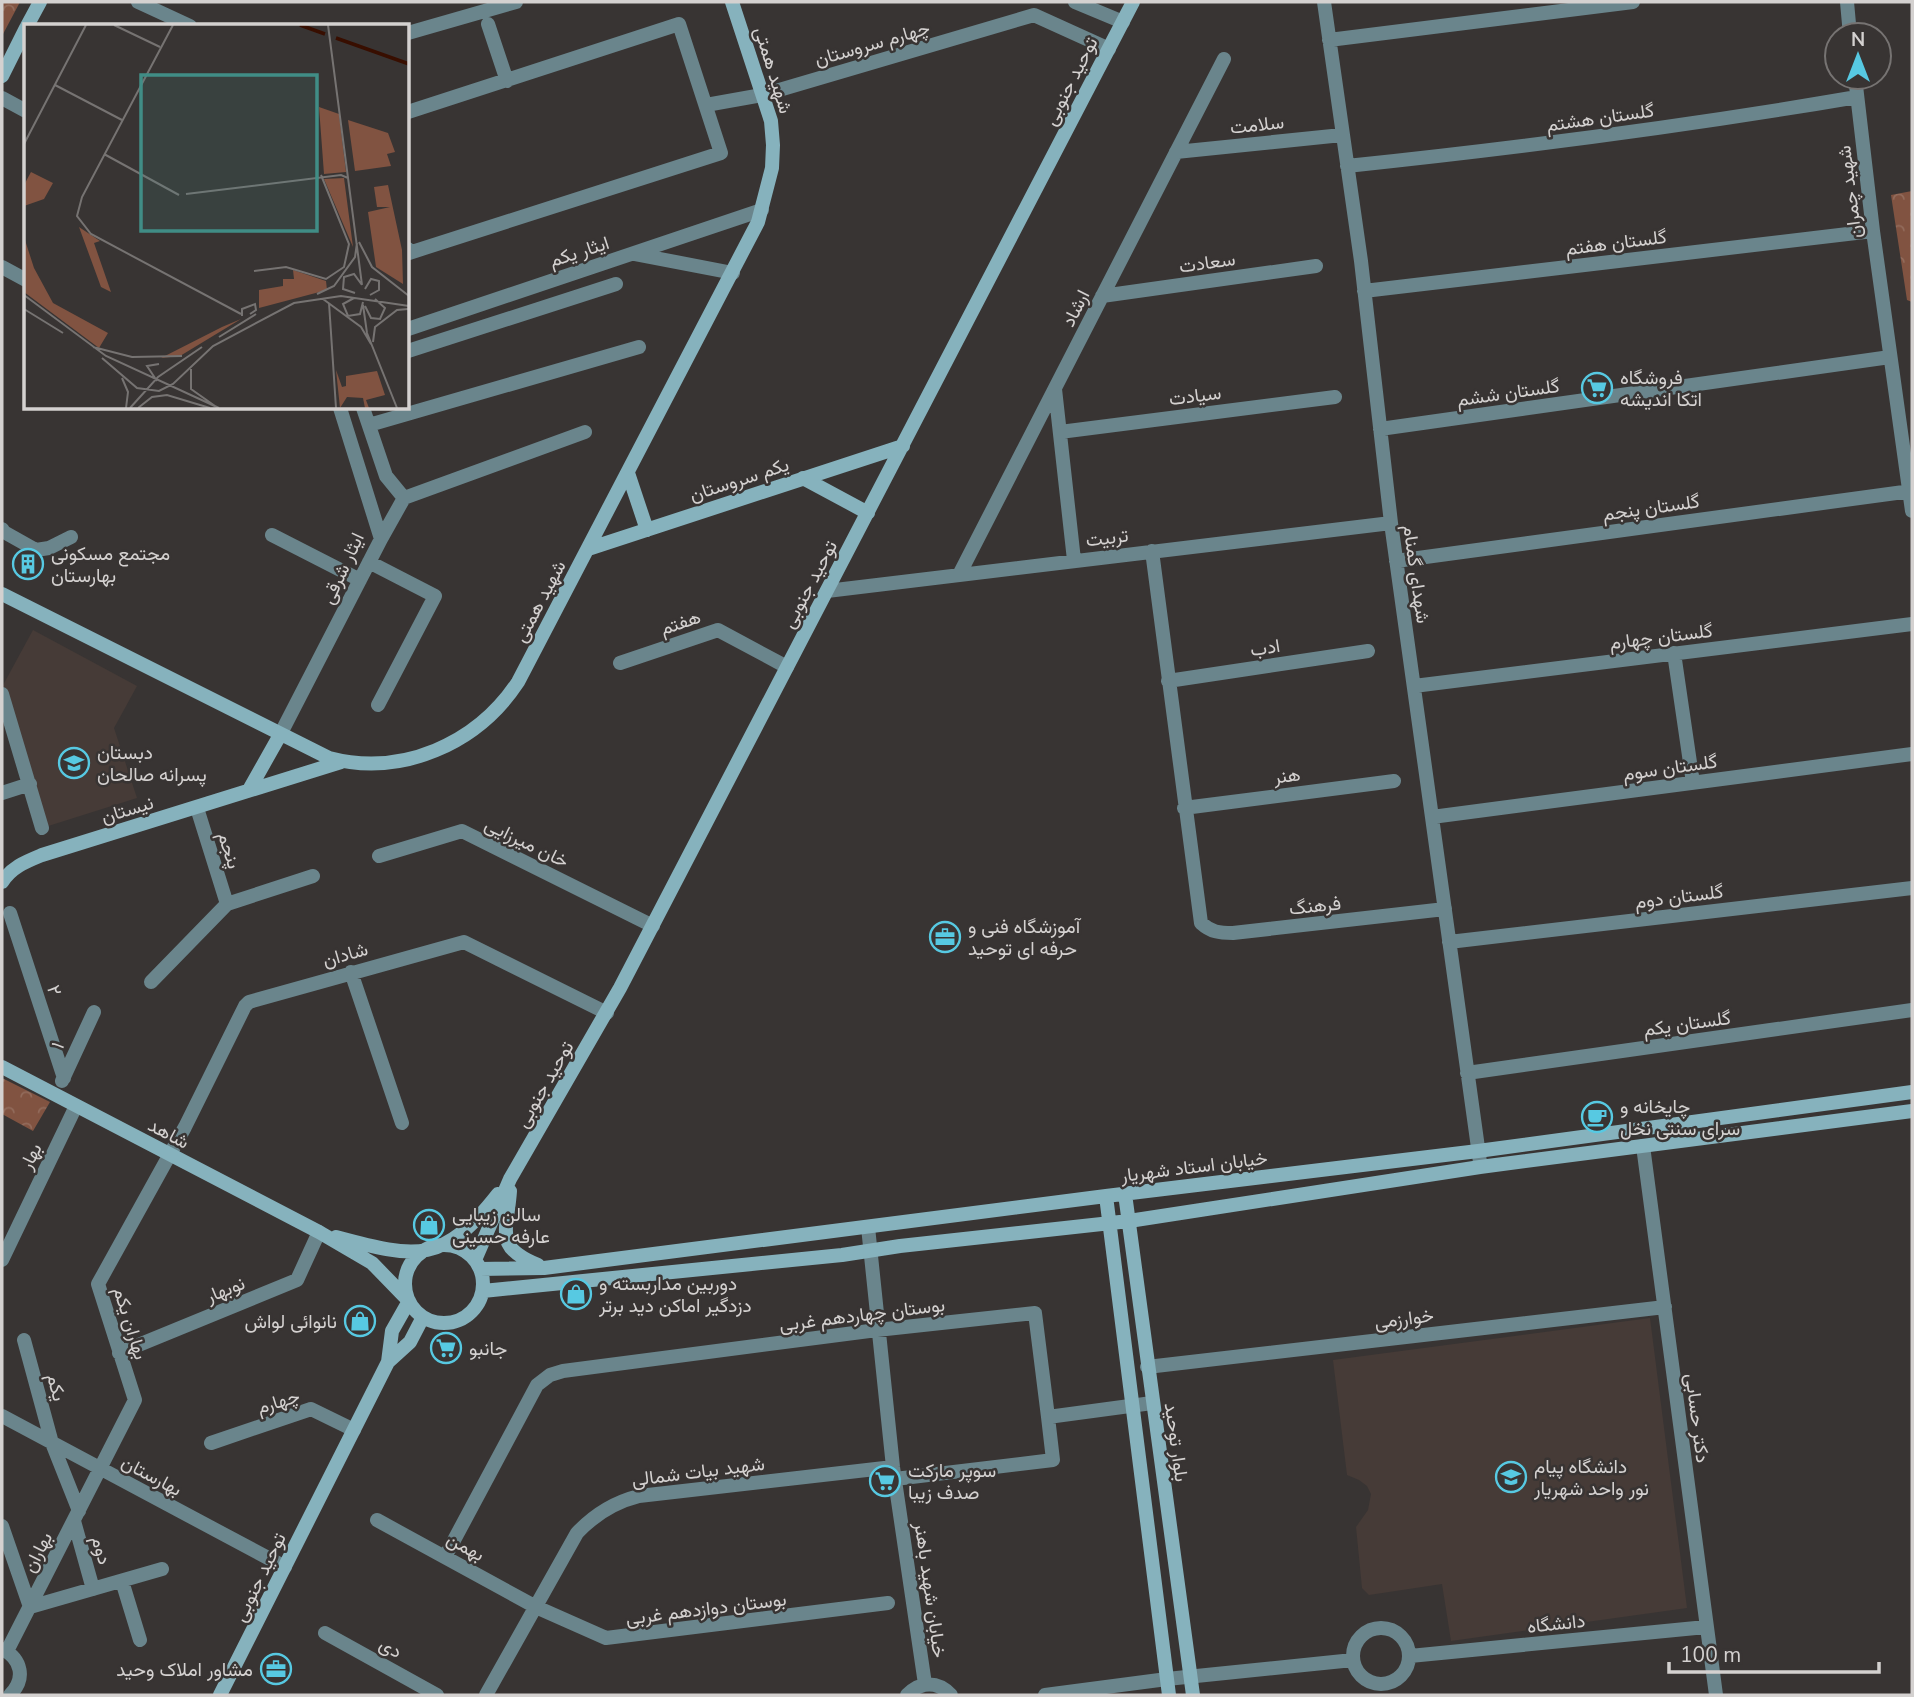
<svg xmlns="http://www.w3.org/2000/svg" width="1914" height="1697" font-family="'Nunito Sans',Vazirmatn,sans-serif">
<defs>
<pattern id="forest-crowns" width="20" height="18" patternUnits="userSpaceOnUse" patternTransform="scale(1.75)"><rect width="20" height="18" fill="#815341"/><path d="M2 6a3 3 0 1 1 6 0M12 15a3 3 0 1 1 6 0" fill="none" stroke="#926b5b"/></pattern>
</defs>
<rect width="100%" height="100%" fill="#383433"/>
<!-- built -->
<path fill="#463b37" d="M33,630L137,686L114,728L137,798L42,828L2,694V687Z
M1650,1318L1687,1608L1451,1641L1442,1584L1369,1595L1362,1588L1356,1527L1368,1510L1371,1494L1367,1486L1359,1480L1347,1475L1333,1360Z"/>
<!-- forest -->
<path fill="url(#forest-crowns)" d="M2,2H20L2,36Z
M1912,191V302L1907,300L1891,195Z
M2,1078L50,1102L33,1131L2,1114Z"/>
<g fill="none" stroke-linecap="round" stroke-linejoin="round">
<!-- street -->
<path stroke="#6a858c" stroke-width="14" d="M138,2L190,26
M1075,2L1123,22
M1324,2L1361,261L1391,523L1480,1162
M1847,2L1850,35
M488,24L507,81
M408,33L516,2
M1329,40L1633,2
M1855,77L1873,231L1912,511
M2,98L26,111
M706,105L762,95L1034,15L1109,49
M408,112L679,24L721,153L409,253L408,249
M1176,152L1342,135
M1347,166C1518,148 1688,126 1857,97
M634,254L733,273
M2,267L26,280
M1364,291L1873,231
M1102,296L1316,266
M408,329L762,210
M408,351L616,284
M1055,389L1074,560
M363,408L386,476L404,498
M369,425L639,347
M1380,429L1890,357
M1060,432L1335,397
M2,529L4,532L36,550L49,548L71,537
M272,535L360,580
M381,539L404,498L585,432
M1152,551L1201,923C1211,932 1219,933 1233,933L1445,909
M1396,561L1911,491
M369,562L435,596L378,705
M959,575L1224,59
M827,591L1391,523
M1674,653L1693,783
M620,663L718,630L787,667
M1168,681L1368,651
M1414,686L1912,624
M2,694L42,828
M280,735L381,539L340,408
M2,793L30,784
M197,808L227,904
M1184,808L1394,781
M1432,817L1912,754
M379,856L462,831L653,926
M10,913L64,1078
M1449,942L1912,888
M351,972L402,1123
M151,982L227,904L313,876
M1467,1073L1912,1010
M62,1081L94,1012
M1643,1146L1716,1695
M868,1227L893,1467L925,1684
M2,1260L76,1106
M24,1340L52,1443L79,1511
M119,1353L297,1280L319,1232
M1147,1367L1665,1307
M2,1416L285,1567
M211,1443L311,1409L354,1430
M895,1479L1053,1460L1048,1417
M377,1520L536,1607L606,1638L888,1603
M74,1521L93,1589
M2,1526L30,1607L162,1569
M445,1557L537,1385L550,1375L563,1371L877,1330L1035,1313L1048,1417L1152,1403
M122,1581L140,1640
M1353 1656a28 28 0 1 1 56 0a28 28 0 1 1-56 0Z
M325,1633L437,1695
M2,1649C22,1659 26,1679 10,1695
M7,1651L135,1400L98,1284L185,1127L245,1006L249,1002L464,942L607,1013
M1410,1656L1706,1627
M486,1695L577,1533C594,1515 615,1502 639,1496L893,1467
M907,1695C921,1681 938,1681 951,1695
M1045,1695L1167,1679L1353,1660"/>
<!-- secondary -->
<path stroke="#86b2bd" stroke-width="14" d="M27,26L40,2
M2,76L26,28
M628,473L647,530
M803,478L868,513
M588,549L903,446
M2,594L329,758C402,777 477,744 518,682L758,222L772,168L773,145L771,121L732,2
M249,790L280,735
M2,882C12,867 25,862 42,855L341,762
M2,1067L319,1232L372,1263L409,1301L392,1331L388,1362L220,1695
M510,1191C507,1233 494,1247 538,1265
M1125,1194L1193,1695
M1106,1196L1169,1695
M336,1237C418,1259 443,1264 498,1194
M405 1284a39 39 0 1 1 78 0a39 39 0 1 1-78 0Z
M475,1260L510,1179L620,988L1133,2
M480,1269L544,1268L1106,1196L1478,1151L1912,1092
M483,1291L842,1255L900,1246L1129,1221L1480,1167L1912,1111
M388,1362L410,1342L423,1317"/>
</g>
<!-- icons -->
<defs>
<g id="supermarket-ring" transform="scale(1.575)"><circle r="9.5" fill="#383433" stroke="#57c9e2" stroke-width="1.5"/><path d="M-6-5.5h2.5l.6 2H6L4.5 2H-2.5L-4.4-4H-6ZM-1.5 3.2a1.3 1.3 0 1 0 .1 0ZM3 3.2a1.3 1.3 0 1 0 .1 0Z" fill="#57c9e2"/></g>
<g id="building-ring" transform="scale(1.575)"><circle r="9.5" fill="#383433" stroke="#57c9e2" stroke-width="1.5"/><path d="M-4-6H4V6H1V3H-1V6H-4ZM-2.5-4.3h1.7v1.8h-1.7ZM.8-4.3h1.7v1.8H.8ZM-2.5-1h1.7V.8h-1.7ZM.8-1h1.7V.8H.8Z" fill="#57c9e2"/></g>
<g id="school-ring" transform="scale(1.575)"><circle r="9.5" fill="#383433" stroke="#57c9e2" stroke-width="1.5"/><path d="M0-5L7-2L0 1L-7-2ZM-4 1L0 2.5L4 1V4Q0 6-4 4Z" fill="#57c9e2"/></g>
<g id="office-ring" transform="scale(1.575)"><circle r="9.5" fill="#383433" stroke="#57c9e2" stroke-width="1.5"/><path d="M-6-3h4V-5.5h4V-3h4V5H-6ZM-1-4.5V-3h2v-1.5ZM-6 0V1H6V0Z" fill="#57c9e2"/></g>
<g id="cafe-ring" transform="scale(1.575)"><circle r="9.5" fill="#383433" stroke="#57c9e2" stroke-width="1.5"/><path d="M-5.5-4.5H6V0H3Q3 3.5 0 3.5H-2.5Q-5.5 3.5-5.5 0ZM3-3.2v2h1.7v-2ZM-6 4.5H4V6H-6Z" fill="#57c9e2"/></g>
<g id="shop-ring" transform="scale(1.575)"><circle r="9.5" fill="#383433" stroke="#57c9e2" stroke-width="1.5"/><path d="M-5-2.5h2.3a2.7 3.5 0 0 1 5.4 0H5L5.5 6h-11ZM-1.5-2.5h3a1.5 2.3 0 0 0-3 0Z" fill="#57c9e2"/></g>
<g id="university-ring" transform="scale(1.575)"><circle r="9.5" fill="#383433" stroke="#57c9e2" stroke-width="1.5"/><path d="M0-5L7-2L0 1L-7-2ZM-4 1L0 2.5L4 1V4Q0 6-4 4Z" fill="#57c9e2"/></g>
</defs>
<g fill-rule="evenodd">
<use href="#supermarket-ring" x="1597" y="388"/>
<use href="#building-ring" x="28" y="564"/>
<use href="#school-ring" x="74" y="763"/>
<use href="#office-ring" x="945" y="937"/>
<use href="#cafe-ring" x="1597" y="1117"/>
<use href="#shop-ring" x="429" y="1225"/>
<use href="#shop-ring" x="576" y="1294"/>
<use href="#shop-ring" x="360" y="1321"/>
<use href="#supermarket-ring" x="446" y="1348"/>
<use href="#university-ring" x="1511" y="1477"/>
<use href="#supermarket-ring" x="885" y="1481"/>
<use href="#office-ring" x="276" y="1669"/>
</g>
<g text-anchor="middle" stroke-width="5" stroke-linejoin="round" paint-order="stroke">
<!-- street labels -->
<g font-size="19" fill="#d4d1d0" stroke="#383433">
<text transform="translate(872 43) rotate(-16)" y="7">چهارم سروستان</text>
<text transform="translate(774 70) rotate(73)" y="7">شهید همتی</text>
<text transform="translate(1070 81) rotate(-63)" y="7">توحید جنوبی</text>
<text transform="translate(1600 117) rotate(-8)" y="7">گلستان هشتم</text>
<text transform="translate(1257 124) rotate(-6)" y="7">سلامت</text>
<text transform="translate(1849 192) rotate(-97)" y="7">شهید چمران</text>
<text transform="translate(1616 242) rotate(-7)" y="7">گلستان هفتم</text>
<text transform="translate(579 251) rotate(-18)" y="7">ایثار یکم</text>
<text transform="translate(1207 262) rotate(-8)" y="7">سعادت</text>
<text transform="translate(1075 308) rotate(-63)" y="7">ارشاد</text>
<text transform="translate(1508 392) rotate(-8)" y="7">گلستان ششم</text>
<text transform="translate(1195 395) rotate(-7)" y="7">سیادت</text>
<text transform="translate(739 479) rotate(-18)" y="7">یکم سروستان</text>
<text transform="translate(1651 507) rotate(-8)" y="7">گلستان پنجم</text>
<text transform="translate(1107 537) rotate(-7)" y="7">تربیت</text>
<text transform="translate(342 568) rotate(-65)" y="7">ایثار شرقی</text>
<text transform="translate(1417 574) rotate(82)" y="7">شهدای گمنام</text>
<text transform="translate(809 584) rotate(-62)" y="7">توحید جنوبی</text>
<text transform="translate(539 601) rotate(-62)" y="7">شهید همتی</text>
<text transform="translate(680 622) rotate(-19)" y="7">هفتم</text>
<text transform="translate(1661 636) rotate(-7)" y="7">گلستان چهارم</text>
<text transform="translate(1265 647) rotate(-9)" y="7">ادب</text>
<text transform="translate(1670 767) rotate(-8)" y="7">گلستان سوم</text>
<text transform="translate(1287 775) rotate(-7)" y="7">هنر</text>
<text transform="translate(127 809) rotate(-17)" y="7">نيستان</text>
<text transform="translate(527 842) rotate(26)" y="7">خان میرزایی</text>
<text transform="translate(230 850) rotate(73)" y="7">پنجم</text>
<text transform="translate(1679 896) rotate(-7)" y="7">گلستان دوم</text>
<text transform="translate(1315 905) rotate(-6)" y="7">فرهنگ</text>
<text transform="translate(345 954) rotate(-16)" y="7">شادان</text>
<text transform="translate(55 990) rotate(72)" y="7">۲</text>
<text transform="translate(1687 1023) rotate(-8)" y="7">گلستان یکم</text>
<text transform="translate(57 1045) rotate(-65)" y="7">۱</text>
<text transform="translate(544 1084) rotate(-60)" y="7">توحید جنوبی</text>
<text transform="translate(169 1133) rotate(28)" y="7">شاهد</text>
<text transform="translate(30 1156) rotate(-64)" y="7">بهار</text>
<text transform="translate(1194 1166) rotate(-7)" y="7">خیابان استاد شهریار</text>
<text transform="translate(225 1289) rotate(-22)" y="7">نوبهار</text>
<text transform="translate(862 1314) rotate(-7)" y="7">بوستان چهاردهم غربی</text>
<text transform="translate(1404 1318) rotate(-7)" y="7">خوارزمی</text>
<text transform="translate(131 1323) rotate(73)" y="7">بهاران یکم</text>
<text transform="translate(57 1387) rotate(75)" y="7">یکم</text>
<text transform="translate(278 1401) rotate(-17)" y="7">چهارم</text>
<text transform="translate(1698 1418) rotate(83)" y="7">دکتر حسابی</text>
<text transform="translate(1177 1442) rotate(82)" y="7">بلوار توحید</text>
<text transform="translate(698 1471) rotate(-7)" y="7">شهید بیات شمالی</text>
<text transform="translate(152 1475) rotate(28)" y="7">بهارستان</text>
<text transform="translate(466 1546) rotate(29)" y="7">بهمن</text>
<text transform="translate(102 1550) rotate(74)" y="7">دوم</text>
<text transform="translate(37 1552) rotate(-63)" y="7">بهاران</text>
<text transform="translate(259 1577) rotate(-64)" y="7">توحید جنوبی</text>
<text transform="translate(931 1590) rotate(82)" y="7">خیابان شهید باهنر</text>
<text transform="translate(706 1608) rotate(-7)" y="7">بوستان دوازدهم غربی</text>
<text transform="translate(1556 1623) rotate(-6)" y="7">دانشگاه</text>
<text transform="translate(391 1647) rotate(29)" y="7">دی</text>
</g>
<!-- poi labels -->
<g font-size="19" fill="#d4d1d0" stroke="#383433" text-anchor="start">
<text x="1620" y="384">فروشگاه<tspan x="1620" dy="22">اتکا اندیشه</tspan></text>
<text x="51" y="560">مجتمع مسکونی<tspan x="51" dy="22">بهارستان</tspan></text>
<text x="97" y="759">دبستان<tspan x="97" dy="22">پسرانه صالحان</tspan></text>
<text x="968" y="933">آموزشگاه فنی و<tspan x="968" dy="22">حرفه ای توحید</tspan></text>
<text x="1620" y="1113">چایخانه و<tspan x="1620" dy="22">سرای سنتی نخل</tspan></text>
<text x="452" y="1221">سالن زیبایی<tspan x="452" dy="22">عارفه حسینی</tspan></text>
<text x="599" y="1290">دوربین مداربسته و<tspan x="599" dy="22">دزدگیر اماکن دید برتر</tspan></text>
<text x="337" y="1328" text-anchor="end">نانوائی لواش</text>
<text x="469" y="1355">جانبو</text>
<text x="1534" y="1473">دانشگاه پیام<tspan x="1534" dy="22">نور واحد شهریار</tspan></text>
<text x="908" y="1477">سوپر مارکت<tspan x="908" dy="22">صدف زیبا</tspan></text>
<text x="253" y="1676" text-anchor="end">مشاور املاک وحید</text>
</g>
</g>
<!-- overview -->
<g transform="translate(24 24)">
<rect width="385" height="385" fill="#383433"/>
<path d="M7,148L29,159L20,175L0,182V161ZM364,161L378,226L379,260L352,243L344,188L366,183H353L350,163Z" fill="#815341"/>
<path d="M295,83L315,90L322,148L300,150ZM324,96L364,109L371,128L363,130L367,142L331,147ZM320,154L329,223L300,155ZM55,203L76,217L70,219L87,268L77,263ZM0,213L10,244L29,279L84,309L75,324L0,268ZM269,246L302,257L303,266L235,284V266L259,262V255H270ZM217,295L156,332L137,334L198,303ZM312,346L318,363L322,362V352L353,347L361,371L342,376L345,384H341L339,374L323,373L316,384Z" fill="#815341"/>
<path fill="none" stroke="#380e00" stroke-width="3.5" d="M276,1L301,10M312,14L385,40"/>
<path fill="none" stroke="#767372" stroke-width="2" d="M90,1L136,23M149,1L58,173L53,192L67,210L217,290M304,1L338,261M31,61L98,96M0,120L62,1M80,130L155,171M162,170L317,151L324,154M335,218L348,243L385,272M230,247L262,243L302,255L320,243L325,220L297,151M341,265L347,255L355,257V266L346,271M331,269L319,265L320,253L330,250L338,261M293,270L310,262L331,233L333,219M0,271L82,332L195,384M330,274L319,280L324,292L336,290L339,278M299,275L337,303L347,320M305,279L312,384M339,281L343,309L373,384M341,282L347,294L356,295L361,284L351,275M0,285L39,309M218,292V285L231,280L232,286L226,290M195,313L232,290M349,318L351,303L373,286L384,285M69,323L108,333L158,332M78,334L113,364L135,367L149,360L189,322L270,279L317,272L385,282M167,345V365L191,382M98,354L104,368L102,384M133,357L123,342L135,340M106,384L134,353L178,323M114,384L128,373L143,371L186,384"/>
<path fill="#408d86" fill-opacity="0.15" stroke="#408d86" stroke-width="3.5" d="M117,51H293V207H117Z"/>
<rect width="385" height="385" fill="none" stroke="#d4d1d0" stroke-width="3.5"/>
</g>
<!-- border -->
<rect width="1914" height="1697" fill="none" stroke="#d4d1d0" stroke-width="7"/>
<!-- north arrow -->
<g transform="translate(1858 56)"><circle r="33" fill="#383433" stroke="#767372" stroke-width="2"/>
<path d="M0-5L12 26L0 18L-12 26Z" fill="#57c9e2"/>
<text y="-10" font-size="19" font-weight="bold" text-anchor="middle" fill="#d4d1d0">N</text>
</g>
<!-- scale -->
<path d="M1669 1662v10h210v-10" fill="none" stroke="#d4d1d0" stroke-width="3.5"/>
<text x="1680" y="1662" font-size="21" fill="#d4d1d0" stroke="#383433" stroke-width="5" paint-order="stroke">100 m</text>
</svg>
